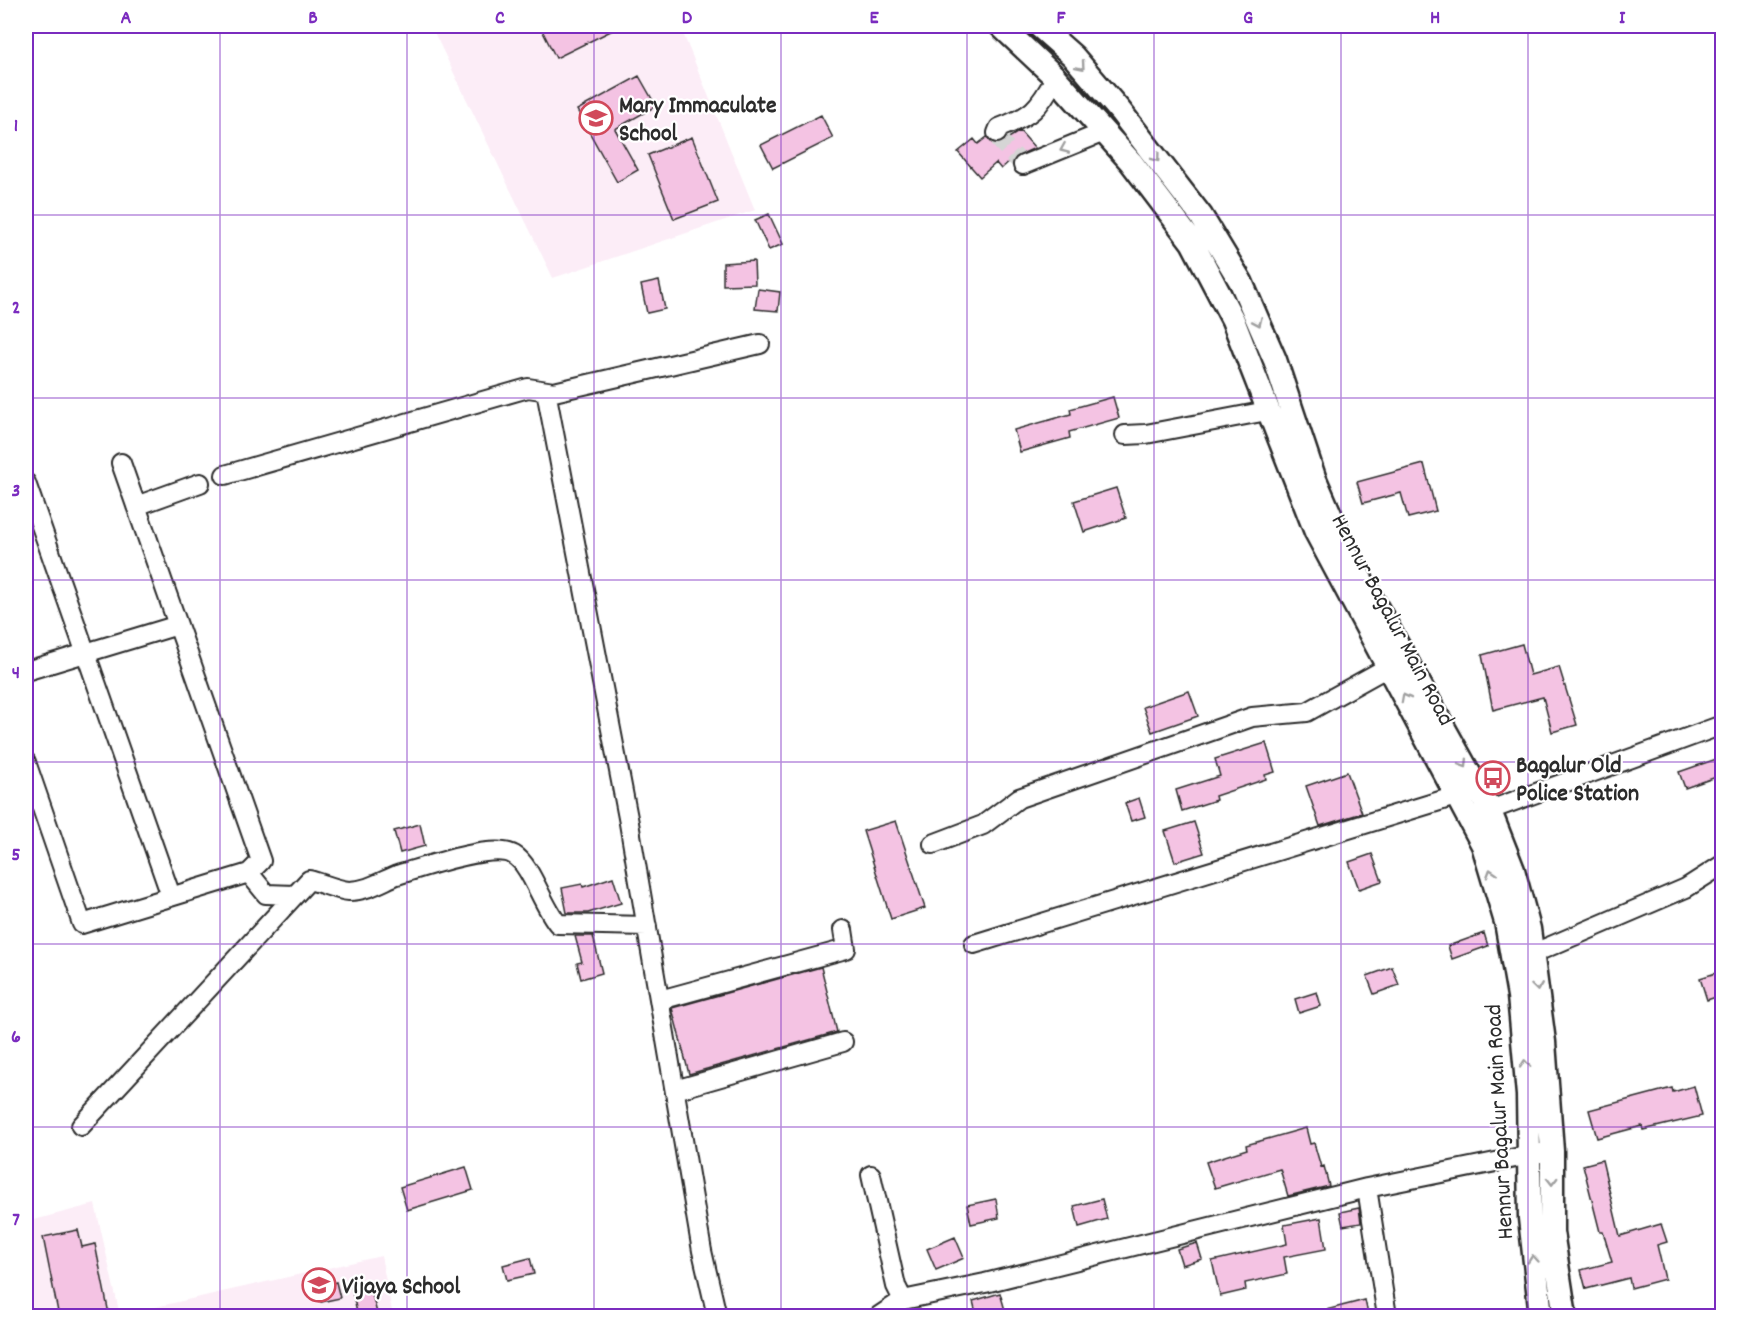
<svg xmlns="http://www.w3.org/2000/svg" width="1748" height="1342" font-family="Dekko,sans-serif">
<rect width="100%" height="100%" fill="#fff"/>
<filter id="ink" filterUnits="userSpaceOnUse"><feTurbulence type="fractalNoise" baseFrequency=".0167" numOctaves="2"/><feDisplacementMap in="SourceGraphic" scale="12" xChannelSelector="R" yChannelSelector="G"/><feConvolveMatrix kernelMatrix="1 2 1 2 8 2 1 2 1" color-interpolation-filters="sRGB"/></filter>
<g filter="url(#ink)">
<!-- built -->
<path fill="#fcedf7" d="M431,26H680L755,210L553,278Z
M95,1204L120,1315L381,1256L393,1316H26V1222Z"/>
<!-- building -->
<path fill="#f4c3e3" stroke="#2b2b2b" stroke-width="1.5" d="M540,26H621L556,58Z
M639,76L656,106L615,129L638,170L617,182L577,110Z
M821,115L833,138L773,168L761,145Z
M1020,131L1035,148L1013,158L1001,169L996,163L980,177L958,152L974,139L978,144L987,137L992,143L999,144Z
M692,137L718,202L674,219L648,155Z
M769,214L783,244L769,250L755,220Z
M754,261L755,284L723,285V263Z
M659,281L665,309L647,313L641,285Z
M758,289L780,292L778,311L755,309Z
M1113,397L1119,418L1069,432L1070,438L1020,452L1014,430L1071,414L1070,409Z
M1424,464L1436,511L1408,518L1401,493L1363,503L1357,482Z
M1116,488L1126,518L1084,532L1074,501Z
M1522,644L1530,675L1559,667L1577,725L1552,732L1543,697L1493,710L1482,655Z
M1189,691L1198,716L1152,732L1143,707Z
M1266,743L1275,772L1265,775L1266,779L1215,796L1216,800L1182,811L1176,790L1220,776L1215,759Z
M1722,757V775L1685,788L1679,772Z
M1347,772L1362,813L1320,826L1306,786Z
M1139,798L1145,817L1131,821L1125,803Z
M896,821L925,908L891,919L863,831Z
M1194,822L1204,853L1175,862L1165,831Z
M420,824L425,846L400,853L394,831Z
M1372,854L1382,881L1359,889L1349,862Z
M613,877L621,903L588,913H567L562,888L582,884L583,887Z
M1484,933L1488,946L1452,959L1448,946Z
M575,936H593L602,973L581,979L577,963L582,962Z
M821,967L837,1032L689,1074L672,1008Z
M1392,967L1399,985L1374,994L1367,976Z
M1722,971V995L1707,1000L1700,978Z
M1317,992L1321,1006L1299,1013L1295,999Z
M1694,1086L1702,1116L1643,1130L1642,1126L1597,1138L1589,1110L1672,1088L1673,1092Z
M1306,1128L1310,1144L1314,1143L1321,1167L1324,1166L1329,1186L1288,1196L1280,1169L1215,1188L1206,1162L1247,1149L1246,1145Z
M1602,1160L1620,1236L1661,1224L1667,1242L1657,1245L1665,1279L1631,1288L1629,1278L1586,1289L1581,1270L1612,1262L1603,1232H1600L1583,1165Z
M466,1167L473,1190L407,1210L400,1187Z
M996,1199L999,1218L971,1224L967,1205Z
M1102,1199L1107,1219L1079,1227L1074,1206Z
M1359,1208L1361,1223L1343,1226L1340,1212Z
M1321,1218L1326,1249L1284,1257L1287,1274L1245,1283L1246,1290L1220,1296L1212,1261L1287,1244L1284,1225Z
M78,1230L82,1247L95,1244L109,1314L59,1317L43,1237Z
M955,1237L964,1258L936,1270L927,1249Z
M1197,1243L1202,1259L1182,1265L1177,1249Z
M530,1258L534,1274L507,1280L503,1265Z
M336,1282L340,1298L321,1302L317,1287Z
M369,1282L378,1317H358L351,1286Z
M1000,1293L1007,1317H977L973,1301Z
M1365,1300L1368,1314L1356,1317H1319L1318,1312Z"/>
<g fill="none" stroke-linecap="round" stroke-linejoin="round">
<!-- minor-tunnel -->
<path stroke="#d5d5d5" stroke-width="18" stroke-dasharray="18 9" stroke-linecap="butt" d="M997,133L1001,142L1023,165"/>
<!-- minor casing -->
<g stroke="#2b2b2b" stroke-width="22">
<path id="minor" d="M997,133L999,128C1031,116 1039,109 1055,78
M1023,165L1104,132
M546,391L629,823L702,1251L717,1316
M1125,435L1146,434L1267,411
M121,463L261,861L249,873L266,894L295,895
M225,475L528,388L554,392L760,344
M26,483L171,896
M136,506L200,483
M26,671L178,625
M26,762L82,924L249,873
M1479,814L1722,725
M933,844L983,825L1019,798L1252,717L1307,712L1388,667
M974,944L1469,792
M1532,954L1686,888L1722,865
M660,1000L846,949L843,930
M675,1090L843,1042
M81,1126L309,880C322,883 337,890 349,891C367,891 382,881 397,875C421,868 493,842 514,855C531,865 542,905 558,924L647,926
M871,1175L896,1286L903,1300
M879,1316L903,1300L985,1283L1367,1188
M1387,1316L1367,1188L1540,1153"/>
</g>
<!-- major casing -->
<g stroke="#2b2b2b" stroke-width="27">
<path id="major" d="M1001,26L1053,75L1131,162L1192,242L1233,320L1316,532L1483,845L1506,922L1519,996L1528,1095L1530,1218L1541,1316
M1039,26L1073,56L1120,111L1201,216L1241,282L1275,360L1314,477L1348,556L1489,809L1513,870L1529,929L1544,1042L1552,1151V1232L1565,1316"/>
</g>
<!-- minor -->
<use href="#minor" stroke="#fff" stroke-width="18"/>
<!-- major -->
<use href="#major" stroke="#fff" stroke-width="22"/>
</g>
<!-- one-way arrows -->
<defs><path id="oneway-chevron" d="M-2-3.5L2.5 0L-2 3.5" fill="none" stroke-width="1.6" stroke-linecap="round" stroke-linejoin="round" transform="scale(1.5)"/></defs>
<g stroke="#a0a0a0">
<use href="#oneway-chevron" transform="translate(1081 66) rotate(49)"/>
<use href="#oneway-chevron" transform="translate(1064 149) rotate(157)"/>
<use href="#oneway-chevron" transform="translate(1156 158) rotate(53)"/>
<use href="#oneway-chevron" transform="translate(1258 322) rotate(66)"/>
<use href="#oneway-chevron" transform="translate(1405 698) rotate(-118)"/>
<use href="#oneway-chevron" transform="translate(1464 764) rotate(58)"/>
<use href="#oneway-chevron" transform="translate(1491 873) rotate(-107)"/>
<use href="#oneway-chevron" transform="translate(1537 987) rotate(82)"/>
<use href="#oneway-chevron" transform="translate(1525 1064) rotate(-95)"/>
<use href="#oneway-chevron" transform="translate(1552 1181) rotate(90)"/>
<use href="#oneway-chevron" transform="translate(1533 1259) rotate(-95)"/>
</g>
</g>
<!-- grid -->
<path fill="none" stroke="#7b2cbf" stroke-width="1.5" stroke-opacity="0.55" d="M220,26V1316M407,26V1316M594,26V1316M781,26V1316M967,26V1316M1154,26V1316M1341,26V1316M1528,26V1316M26,215H1722M26,398H1722M26,580H1722M26,762H1722M26,944H1722M26,1127H1722"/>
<!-- icons -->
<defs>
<g id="school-ring" transform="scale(1.725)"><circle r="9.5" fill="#fff" stroke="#d1495b" stroke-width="1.5"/><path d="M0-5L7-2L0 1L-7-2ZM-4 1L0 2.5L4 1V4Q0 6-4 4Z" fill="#d1495b"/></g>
<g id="bus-ring" transform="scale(1.725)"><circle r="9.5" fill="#fff" stroke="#d1495b" stroke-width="1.5"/><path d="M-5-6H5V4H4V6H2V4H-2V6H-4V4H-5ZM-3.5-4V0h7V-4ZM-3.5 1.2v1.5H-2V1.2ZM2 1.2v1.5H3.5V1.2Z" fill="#d1495b"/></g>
</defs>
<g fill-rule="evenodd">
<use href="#school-ring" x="596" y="118"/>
<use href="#bus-ring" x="1493" y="778"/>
<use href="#school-ring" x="319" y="1285"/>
</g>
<g text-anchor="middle" stroke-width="4.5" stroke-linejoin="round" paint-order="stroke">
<!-- poi labels -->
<g font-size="24" font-weight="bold" fill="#2b2b2b" stroke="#fff" text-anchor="start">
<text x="619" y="112">Mary Immaculate<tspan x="619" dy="28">School</tspan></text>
<text x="1516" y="772">Bagalur Old<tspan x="1516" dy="28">Police Station</tspan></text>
<text x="342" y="1293">Vijaya School</text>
</g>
<!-- street labels -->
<g font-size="24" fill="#2b2b2b" stroke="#fff">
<text transform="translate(1394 619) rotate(62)" y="8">Hennur Bagalur Main Road</text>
<text transform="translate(1498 1122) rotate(-93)" y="8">Hennur Bagalur Main Road</text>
</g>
</g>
<!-- margin -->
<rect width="1748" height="1342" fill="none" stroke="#fff" stroke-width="66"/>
<rect x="33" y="33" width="1682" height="1276" fill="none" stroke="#7b2cbf" stroke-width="2"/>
<g font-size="20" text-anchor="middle" font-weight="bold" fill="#7b2cbf">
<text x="126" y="23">A</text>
<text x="313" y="23">B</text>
<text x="500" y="23">C</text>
<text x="687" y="23">D</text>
<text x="874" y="23">E</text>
<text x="1061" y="23">F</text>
<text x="1248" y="23">G</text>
<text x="1435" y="23">H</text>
<text x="1622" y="23">I</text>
<text x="16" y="131">1</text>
<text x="16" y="313">2</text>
<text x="16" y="496">3</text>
<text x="16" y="678">4</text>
<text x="16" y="860">5</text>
<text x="16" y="1042">6</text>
<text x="16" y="1225">7</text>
</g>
</svg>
